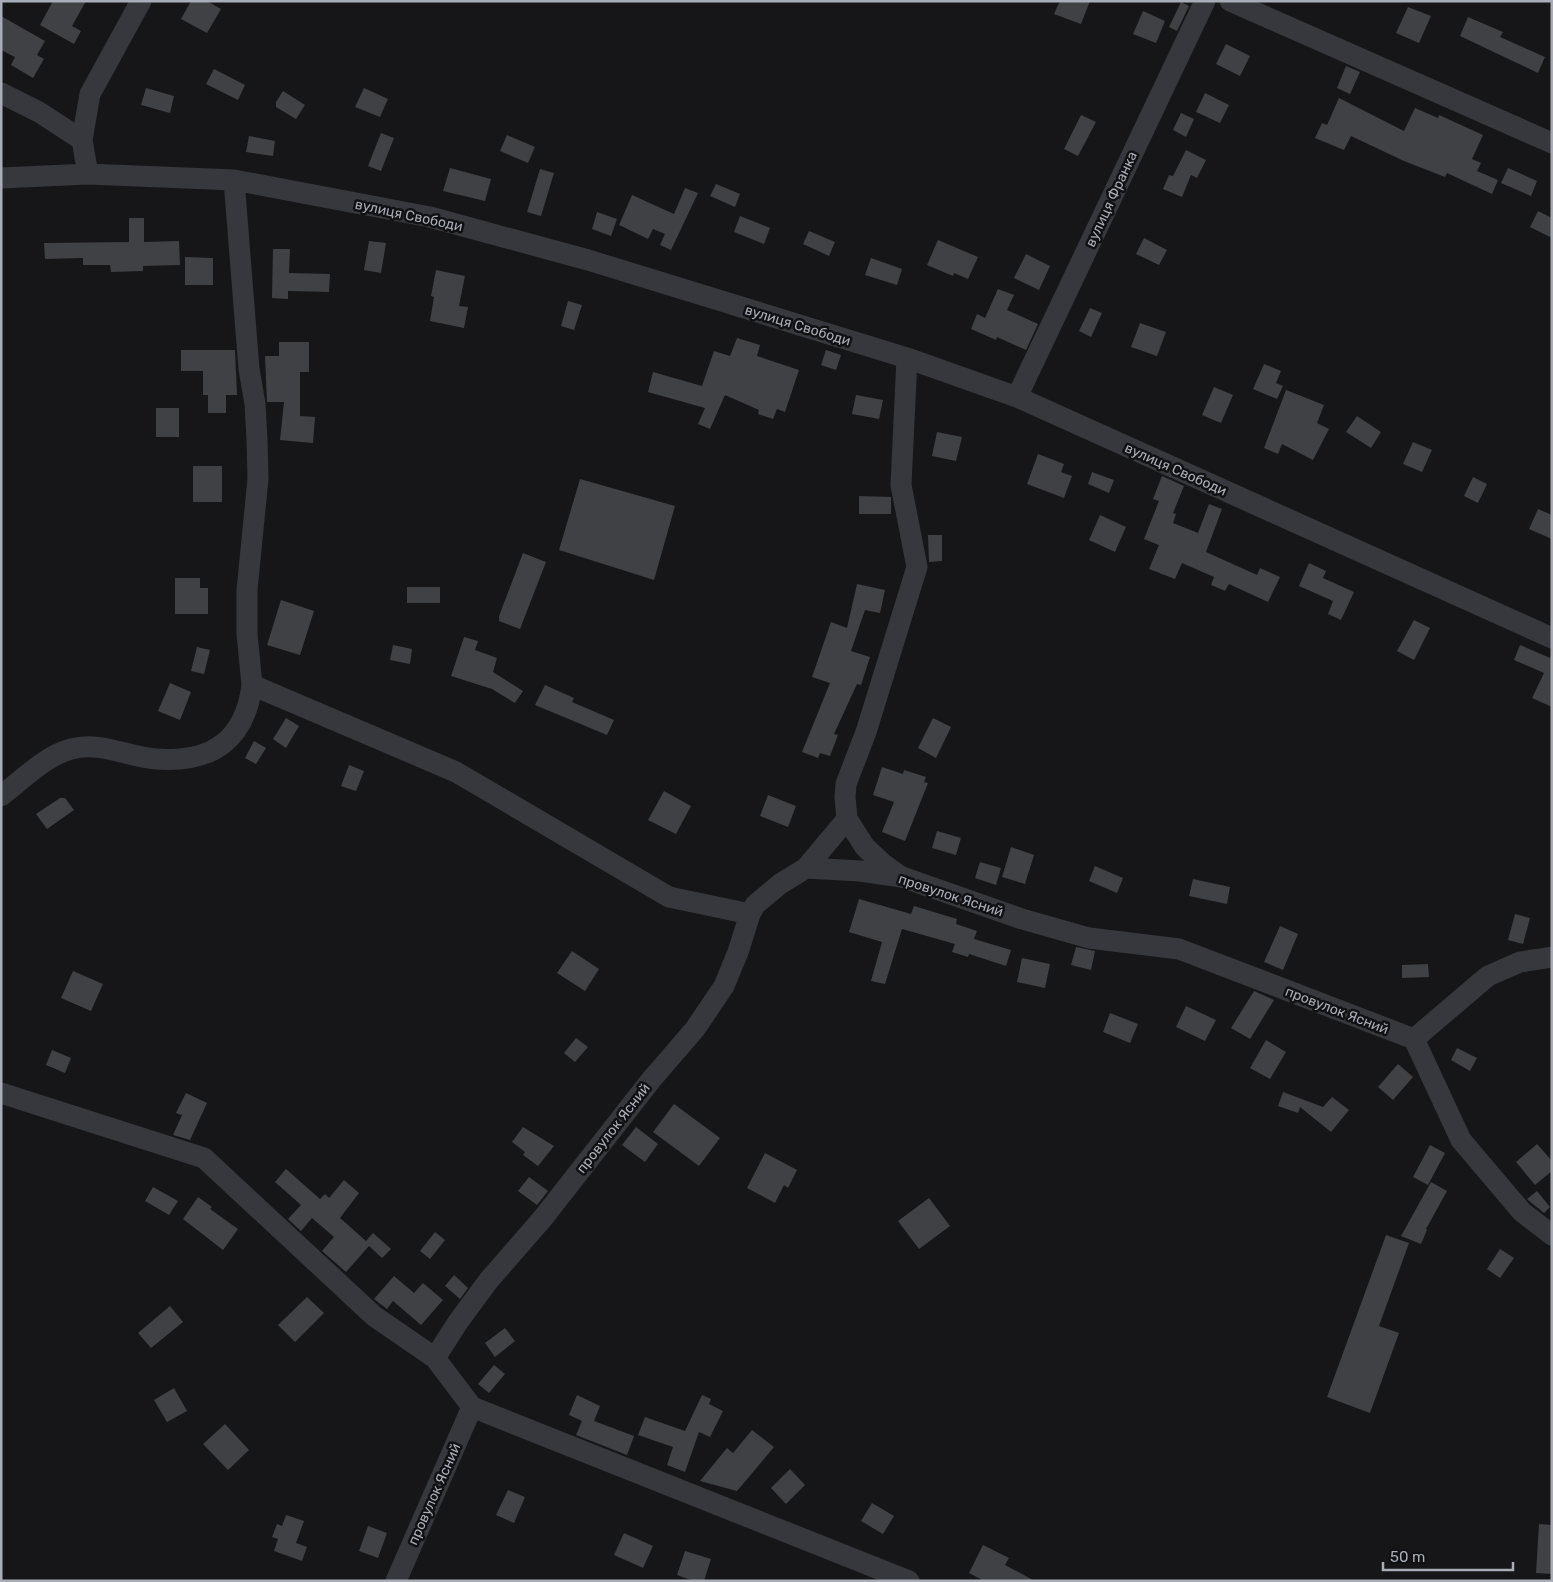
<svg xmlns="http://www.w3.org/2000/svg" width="1553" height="1582" font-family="Rubik,sans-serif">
<rect width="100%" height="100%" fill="#161618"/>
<!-- building -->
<path fill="#404145" d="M53,1H86L72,26L81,31L74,44L40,25Z
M191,1H207L221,9L207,33L181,19Z
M1060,1H1090L1081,24L1054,14Z
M1181,2L1189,6L1177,31L1169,27Z
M1408,7L1431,16L1419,43L1396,33Z
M1143,11L1165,21L1156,43L1133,34Z
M1,16L45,41L37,55L44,59L33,78L11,65L15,57L1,50Z
M1468,17L1503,32L1500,37L1545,57L1538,73L1460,36Z
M1226,44L1250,56L1240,76L1216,64Z
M1346,66L1360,72L1350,94L1337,88Z
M214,69L245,85L238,100L206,84Z
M146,88L174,96L170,113L141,105Z
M364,88L388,99L380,117L355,107Z
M283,91L305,105L296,119L276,107V102Z
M1205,93L1229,105L1220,123L1196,112Z
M1339,98L1404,131L1415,108L1438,118L1439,115L1483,135L1472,159L1481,163L1477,171L1498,180L1492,194L1447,173L1445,177L1404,161L1351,136L1344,150L1315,138L1322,123L1327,125Z
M1181,113L1194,119L1186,137L1173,130Z
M1081,115L1096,122L1078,156L1064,149Z
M381,133L394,138L381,171L368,166Z
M507,135L535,147L528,163L500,151Z
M249,136L275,141L273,156L246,152Z
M1186,150L1206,160L1197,178L1191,175L1182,197L1163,189L1169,175L1173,176Z
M450,168L491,179L485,201L443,191Z
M1508,168L1537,181L1531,196L1501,183Z
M540,169L554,173L541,216L527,212Z
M716,184L740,194L735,207L710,196Z
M685,188L698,193L671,250L660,245L665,234L653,229L648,239L619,225L632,195L674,214Z
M1538,211L1552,218V238L1530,227Z
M597,212L617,219L611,236L592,229Z
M740,216L770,228L764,244L734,232Z
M129,218H144V242L179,241L180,265L143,266V271L111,272L110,265H83V258L45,259L44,243L129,242Z
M809,231L835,242L829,256L803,244Z
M1144,238L1167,250L1159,265L1136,254Z
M938,240L978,257L968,279L954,273L953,276L927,265Z
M369,241L386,243L381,273L364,270Z
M273,249H290L289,273L330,274L329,292L288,291V299L272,298Z
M1026,254L1050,266L1039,290L1014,278Z
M185,257L213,258V285H185Z
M871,258L902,269L897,285L865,275Z
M436,270L465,276L459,306L468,307L464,328L430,321L434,297L431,296Z
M998,289L1014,295L1007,310L1038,324L1026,350L997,337L996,340L971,329L977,314L985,318Z
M568,301L582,305L574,330L561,326Z
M1090,308L1102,313L1091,337L1079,331Z
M1140,323L1166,332L1157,356L1131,347Z
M737,338L760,345L757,356L799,370L785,412L777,409L773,419L758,414L759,410L725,395L710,429L698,424L705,408L648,392L653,372L702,386L714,351L730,356Z
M279,342H309V372H300V416L315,417L313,443L280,440L284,402H267L265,356H279Z
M181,350H235L237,395H226V413H208V395H203V371H181Z
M826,350L841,355L836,370L821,365Z
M1264,364L1281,371L1276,383L1283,386L1277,399L1253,389Z
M1214,387L1233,395L1221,423L1202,415Z
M1286,390L1324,405L1317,423L1329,429L1313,460L1282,444L1278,454L1264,448Z
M856,395L883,400L879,419L852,414Z
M156,408H179V437H156Z
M1357,416L1381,432L1371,448L1346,432Z
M937,432L962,437L956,461L932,456Z
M1413,442L1432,450L1422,472L1403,464Z
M1038,454L1064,464L1061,472L1072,476L1064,498L1027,484Z
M193,466H222V502H193Z
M1092,472L1114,480L1109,493L1088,484Z
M1162,476L1184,486L1173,513L1176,514L1173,523L1198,533L1209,504L1222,509L1206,552L1257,575L1260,568L1280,577L1268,602L1229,584L1225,591L1211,585L1214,577L1182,563L1175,579L1149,569L1159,545L1144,539L1159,501L1153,499Z
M1473,477L1487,484L1478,503L1464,496Z
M580,479L675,506L654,580L559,550Z
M859,496L891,497V514H859Z
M1538,509L1552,515V539L1529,529Z
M1100,515L1126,527L1115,552L1089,540Z
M928,535H942V561L929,562Z
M523,553L546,562L520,629L499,621V616Z
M1309,563L1326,571L1323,578L1354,592L1341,620L1328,614L1333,601L1299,586Z
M175,578H200V588H208V614H175Z
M857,584L885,590L880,613L865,610L851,651L870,657L861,685L857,684L834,734L838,735L830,756L820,753L818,758L802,752L830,683L812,677L831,622L847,628Z
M407,587H440V603H407Z
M281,600L314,611L300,655L267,645Z
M1414,620L1430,628L1414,660L1397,651Z
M464,637L478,641L475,650L497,658L493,672L523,691L515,703L492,689L451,676Z
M393,645L412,649L410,664L390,660Z
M1520,645L1550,658L1552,654V707L1532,698L1544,673L1514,660Z
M197,647L210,650L204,674L191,671Z
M170,683L191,692L180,720L158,711Z
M545,685L574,698L572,702L614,720L607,735L535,705Z
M286,718L299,726L286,748L273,739Z
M933,718L951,727L936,758L918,748Z
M254,741L266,748L256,764L245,758Z
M349,765L364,771L356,791L341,786Z
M882,767L903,774L904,770L926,777L924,782L928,783L905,841L882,832L894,802L873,795Z
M664,791L691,806L676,834L648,820Z
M768,795L796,806L788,827L760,816Z
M60,798H65L74,810L47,829L36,814Z
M937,831L961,838L956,855L932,848Z
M1011,847L1034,855L1025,884L1002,877Z
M980,862L1001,868L996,885L975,878Z
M1095,866L1123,878L1117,893L1089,881Z
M1193,879L1230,887L1227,904L1189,896Z
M859,899L911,914L914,906L957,919L956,924L977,931L974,939L1011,950L1006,966L969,954L968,957L952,952L955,944L902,929L885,984L871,981L882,942L849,932Z
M1515,914L1530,918L1523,944L1508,940Z
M1280,926L1298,934L1283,970L1264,962Z
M1076,947L1095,951L1091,970L1071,965Z
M572,951L599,969L585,991L557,973Z
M1022,958L1050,964L1045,988L1017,982Z
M1428,964L1429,977L1402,978V965Z
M73,971L103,984L91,1011L61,998Z
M1254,991L1274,1000L1250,1039L1231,1028Z
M1186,1006L1216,1020L1205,1041L1176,1027Z
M1110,1013L1138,1024L1130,1043L1103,1032Z
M576,1038L588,1047L575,1062L564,1053Z
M1266,1040L1286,1052L1270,1079L1250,1068Z
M1457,1048L1477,1058L1470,1071L1451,1060Z
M52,1050L71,1058L65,1073L46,1065Z
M1398,1064L1413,1077L1393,1100L1378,1087Z
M1283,1092L1323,1107L1332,1097L1349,1110L1331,1132L1300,1107L1298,1113L1278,1106Z
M186,1093L207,1103L190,1140L173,1135L182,1115L176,1113Z
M674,1104L720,1138L699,1166L653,1132Z
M523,1127L554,1146L538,1166L523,1155L525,1152L512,1142Z
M636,1127L658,1144L645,1162L622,1145Z
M1537,1144L1552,1161V1171L1535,1185L1516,1162Z
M1430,1145L1445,1153L1428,1185L1413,1177Z
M765,1153L797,1170L788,1188L784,1185L775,1203L747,1188Z
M286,1169L320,1199L325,1194L329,1198L344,1180L359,1193L340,1218L366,1241L373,1233L391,1249L382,1258L369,1246L346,1272L322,1251L334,1237L312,1218L301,1231L288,1219L301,1205L275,1182Z
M529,1177L548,1191L537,1205L518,1191Z
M1431,1182L1447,1191L1426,1229L1427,1230L1421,1244L1401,1236Z
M153,1187L178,1201L169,1215L145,1201Z
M1537,1191L1550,1207L1544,1213L1527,1199Z
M198,1197L212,1207L210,1209L238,1229L223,1250L183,1219Z
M929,1198L950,1226L919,1249L898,1221Z
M435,1232L445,1240L430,1259L420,1251Z
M1386,1235L1409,1243L1379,1326L1399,1333L1370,1413L1327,1397Z
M1500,1249L1514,1258L1500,1278L1487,1269Z
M454,1275L468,1288L460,1299L445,1286Z
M394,1276L414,1293L423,1283L443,1300L421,1325L393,1301L387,1309L374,1299Z
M307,1297L324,1313L295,1342L278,1325Z
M170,1306L183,1322L151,1348L138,1333Z
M505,1328L515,1341L495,1357L485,1343Z
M494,1365L505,1374L489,1393L478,1384Z
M174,1388L187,1411L167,1422L154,1400Z
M577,1395L600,1406L594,1421L634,1436L627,1455L576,1435L582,1421L569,1415Z
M702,1395L711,1399L709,1404L723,1411L710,1437L699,1432L685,1472L667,1465L673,1447L638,1435L645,1417L685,1431Z
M225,1424L249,1450L228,1470L203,1444Z
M752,1430L774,1447L737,1491L700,1481L727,1448L733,1453Z
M790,1469L805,1485L786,1504L771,1488Z
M508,1490L525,1497L514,1523L496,1515Z
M872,1503L894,1516L883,1534L861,1521Z
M286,1515L304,1521L296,1543L307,1547L302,1561L274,1551L278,1539L272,1537L277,1524L282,1526Z
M1539,1524L1552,1525V1574L1536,1573Z
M368,1526L387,1533L378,1558L359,1551Z
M624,1533L653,1546L643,1568L614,1555Z
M983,1545L1009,1558L1005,1565L1035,1581H984L969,1573Z
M685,1551L711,1559L704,1581H694L677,1575Z"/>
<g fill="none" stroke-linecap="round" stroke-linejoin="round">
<!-- minor -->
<path stroke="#37383d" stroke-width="21" d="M1230,1L1552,143
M1,93L39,112L82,140
M88,174L82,140L90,94L141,1
M1,178L88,174L234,180L430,217L588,260L907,358L1017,397L1552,638
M234,180L249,369L255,404L257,440L258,479L247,590V634L252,685L456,772L669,897L750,914
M1017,397L1205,1
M1,796C22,780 45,756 71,749C101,741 127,757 157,759C212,763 245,740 252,685
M806,868L847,819
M900,876L882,863L865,847L847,819L845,797L846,784L866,732L917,567L901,485L907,358
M1414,1039L1461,1140L1522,1212L1552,1235
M1,1093L204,1158L374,1316L435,1358L472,1407L909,1581
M435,1358L458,1322L489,1280L543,1218L651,1080L695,1029L724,986L738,952L750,914L755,905L780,884L806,868L860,871L902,877L1022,919L1089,938L1179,949L1414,1039L1488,976L1520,962L1552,957
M396,1581L472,1407"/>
</g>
<g text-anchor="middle" stroke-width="5" stroke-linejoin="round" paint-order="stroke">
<!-- street labels -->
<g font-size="14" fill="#a8adb8" stroke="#111113">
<text transform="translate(1111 199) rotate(-65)" y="5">вулиця Франка</text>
<text transform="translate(409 215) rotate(12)" y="5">вулиця Свободи</text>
<text transform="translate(798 325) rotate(17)" y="5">вулиця Свободи</text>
<text transform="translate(1176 469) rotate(24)" y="5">вулиця Свободи</text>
<text transform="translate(951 895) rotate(18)" y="5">провулок Ясний</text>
<text transform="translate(1337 1010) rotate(21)" y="5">провулок Ясний</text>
<text transform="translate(613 1128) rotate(-52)" y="5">провулок Ясний</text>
<text transform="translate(434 1494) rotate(-66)" y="5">провулок Ясний</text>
</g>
</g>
<!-- border -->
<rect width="1553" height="1582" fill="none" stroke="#a8adb8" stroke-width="5"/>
<!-- scale -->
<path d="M1383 1562v8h130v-8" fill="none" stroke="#a8adb8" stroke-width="2.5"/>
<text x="1390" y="1562" font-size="15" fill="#a8adb8" stroke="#111113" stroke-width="4" paint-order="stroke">50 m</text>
</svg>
